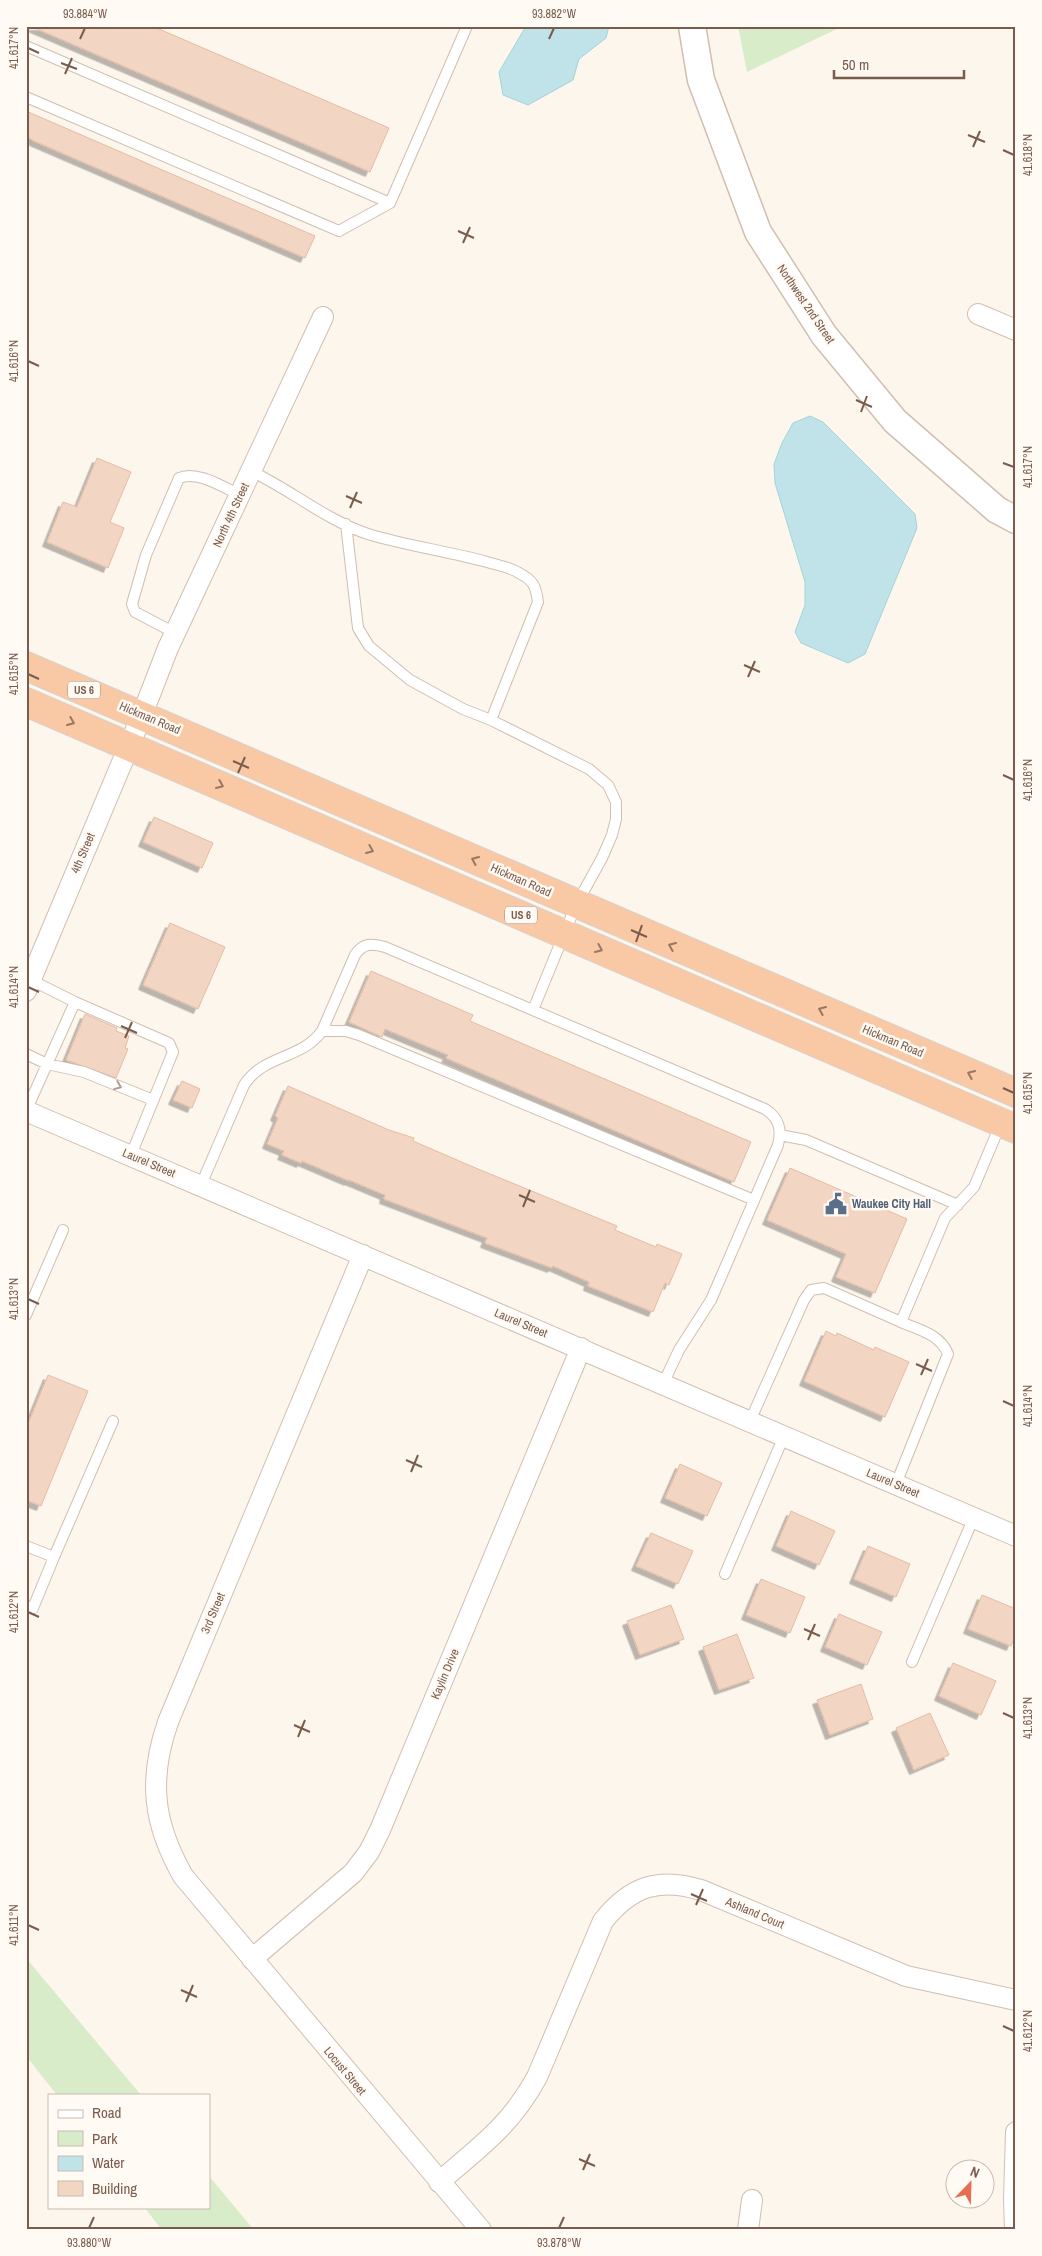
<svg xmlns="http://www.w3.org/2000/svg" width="1042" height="2256" font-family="'Archivo Narrow',sans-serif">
<defs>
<filter id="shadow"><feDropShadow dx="-4.5" dy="4.5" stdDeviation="0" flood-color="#0004"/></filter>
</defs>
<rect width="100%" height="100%" fill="#fdf6ec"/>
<!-- green -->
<path fill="#d8ecc9" d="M738,26H843L747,72Z
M26,1958L141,2095H57L26,2056Z
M209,2176L254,2230H162L144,2207H209Z"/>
<!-- water -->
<path fill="#bfe3e8" stroke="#a5d3da" d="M526,26H609L606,38L579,59L573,80L528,105L503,95L499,72Z
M810,416L823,422L915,514L917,528L865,654L848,663L801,643L795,632L805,605V582L775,483L774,464L782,443L793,423Z"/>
<!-- building -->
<path fill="#f3d5c3" stroke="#e6bba3" filter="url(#shadow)" d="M30,26H152L389,128L370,172Z
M26,111L315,236L305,258L34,141L26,136Z
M97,458L131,472L110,522L124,528L108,568L47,542L63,502L77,507Z
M154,817L213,843L202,868L143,842Z
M170,923L225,947L198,1009L143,985Z
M371,971L473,1015L470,1021L751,1142L734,1182L446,1058L448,1055L385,1029L382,1037L349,1022Z
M85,1014L117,1028L116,1031L129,1036L125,1048L128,1049L116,1078L66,1060Z
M182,1081L200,1089L192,1108L173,1100Z
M288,1086L389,1130L414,1138L413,1141L478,1169L617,1226L615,1230L656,1247L657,1244L682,1254L669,1285L665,1283L653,1312L588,1286L589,1282L553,1266L552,1268L485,1243L487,1238L384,1199L385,1195L349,1180V1181L302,1161L301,1163L282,1155L284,1151L267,1144L278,1118L275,1116Z
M790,1168L907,1219L875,1293L836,1277L846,1254L767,1220Z
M826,1331L836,1336L837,1333L874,1350L875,1347L909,1362L885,1417L804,1381Z
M48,1375L88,1391L41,1506L26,1500V1429Z
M680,1464L722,1483L707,1516L665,1498Z
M791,1511L835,1531L819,1565L776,1546Z
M651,1533L693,1551L678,1584L636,1566Z
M868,1546L910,1564L896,1597L854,1579Z
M761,1579L805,1597L790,1633L746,1615Z
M982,1595L1016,1609V1634L1011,1646L968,1629Z
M671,1605L684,1639L640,1655L627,1621Z
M839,1614L882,1632L867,1665L825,1647Z
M737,1634L754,1678L719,1690L703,1647Z
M953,1663L996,1681L981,1715L939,1696Z
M861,1684L873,1719L830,1735L817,1700Z
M930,1713L949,1755L914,1770L896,1728Z"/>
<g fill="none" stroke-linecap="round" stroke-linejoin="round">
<!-- service casing -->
<g stroke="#d1beb0" stroke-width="12">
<path id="service" d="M26,46L390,203L467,26
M26,97L339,231L390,203
M251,471C291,490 326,520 368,534C407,546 448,551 487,562C497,565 510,567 519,573C533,580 536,586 538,602L491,720
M346,524L358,628L369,646L410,680L463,709L491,720L589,769L608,785L616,802V819L612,835L602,858L576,905L533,1010
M175,633L135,612L132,604L146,555L179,478C197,470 223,487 240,495
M31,980L75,1002
M322,1031H346L359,1035L754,1200
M26,1054L47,1064L84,1072L153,1100
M26,1111L75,1002L169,1043L173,1052L131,1155
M780,1135L806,1140L958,1205
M201,1185L244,1085C264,1054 301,1060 322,1031L355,955C363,943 372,943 385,947L765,1109C779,1118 782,1129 778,1145L711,1300L679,1350L663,1384
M26,1315L63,1230
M750,1421L804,1300L811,1290L824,1288L901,1322
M896,1484L948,1354C940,1334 919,1330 901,1322L945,1218L974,1187L1001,1123
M26,1546L54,1557L113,1421
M725,1574L784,1436
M26,1606L33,1608L54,1557
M912,1662L974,1517"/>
</g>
<!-- minor casing -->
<g stroke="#d1beb0" stroke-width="22">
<path id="minor" d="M978,314L1016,330
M26,991L142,715L168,648L323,317
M26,1111L1016,1536
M363,1255L168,1722C148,1780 153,1823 183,1876L481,2230
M252,1959L353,1873L369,1852L380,1830L581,1348
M439,2182C480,2147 511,2125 537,2077L603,1921C631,1886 659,1877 701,1890L906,1976L1016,2000
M748,2230L752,2200
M1015,2230L1014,2199L1016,2132"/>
</g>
<!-- tertiary casing -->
<g stroke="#d1beb0" stroke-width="29">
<path id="tertiary" d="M692,26L701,80L758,232L824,335L895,421L997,510L1016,520"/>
</g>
<!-- trunk casing -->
<g stroke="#dad1cd" stroke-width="30">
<path id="trunk" d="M26,666L1016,1093
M26,702L1016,1129"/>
</g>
<!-- service -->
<use href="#service" stroke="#fff" stroke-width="10"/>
<!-- minor -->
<use href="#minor" stroke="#fff" stroke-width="20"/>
<!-- tertiary -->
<use href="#tertiary" stroke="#fff" stroke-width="26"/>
<!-- trunk -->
<use href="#trunk" stroke="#f9c8a4" stroke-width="28"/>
</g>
<!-- one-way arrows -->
<defs><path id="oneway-chevron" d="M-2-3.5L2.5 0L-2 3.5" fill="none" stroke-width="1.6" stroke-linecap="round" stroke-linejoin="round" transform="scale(1.25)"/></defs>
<g stroke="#9a7763">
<use href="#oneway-chevron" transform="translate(71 722) rotate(23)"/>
<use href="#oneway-chevron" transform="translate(220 785) rotate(23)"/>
<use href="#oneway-chevron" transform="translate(370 850) rotate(23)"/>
<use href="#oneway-chevron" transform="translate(475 860) rotate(-156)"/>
<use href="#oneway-chevron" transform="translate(672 946) rotate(-157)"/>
<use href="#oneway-chevron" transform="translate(599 949) rotate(23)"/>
<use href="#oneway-chevron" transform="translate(822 1010) rotate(-157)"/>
<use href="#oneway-chevron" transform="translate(971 1074) rotate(-157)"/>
</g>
<use stroke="#af9d94" href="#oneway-chevron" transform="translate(118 1086) rotate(22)"/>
<!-- ticks -->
<path fill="none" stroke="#7a5c4d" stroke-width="2" d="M80,39L85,28M549,39L554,28M28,48L39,53M61,63L77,69M65,74L72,58M968,135L985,142M973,147L980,131M1003,150L1014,155M458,231L474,238M463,243L470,227M28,361L39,366M856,400L872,407M861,412L867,396M1003,463L1014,467M346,496L362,503M350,508L357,492M744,665L760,672M28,674L39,679M748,677L755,661M233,761L249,768M238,773L245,757M1003,775L1014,780M631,930L647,937M636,942L642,925M28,987L39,992M121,1026L137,1033M125,1038L132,1022M1003,1088L1014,1093M519,1195L535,1202M523,1207L530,1190M28,1299L39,1304M916,1364L932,1371M921,1375L928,1359M1003,1401L1014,1406M406,1460L422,1467M411,1472L418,1455M28,1612L39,1617M804,1629L820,1636M808,1640L815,1624M1003,1713L1014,1718M294,1725L310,1732M298,1737L305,1720M691,1894L707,1901M696,1905L703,1889M28,1925L39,1930M181,1990L197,1997M186,2002L193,1985M1003,2026L1014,2031M579,2159L595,2166M583,2170L590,2154M89,2228L94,2217M559,2228L564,2217"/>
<!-- icons -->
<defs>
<g id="civic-bare" transform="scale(1.725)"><path d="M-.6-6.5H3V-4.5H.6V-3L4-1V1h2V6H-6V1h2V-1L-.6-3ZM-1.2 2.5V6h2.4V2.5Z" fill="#5c6f8a" stroke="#fffaf3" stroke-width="2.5" paint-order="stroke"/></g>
</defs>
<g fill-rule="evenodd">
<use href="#civic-bare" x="836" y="1204"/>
</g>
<g text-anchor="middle" stroke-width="5" stroke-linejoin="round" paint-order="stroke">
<!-- shield labels -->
<g fill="#fffaf3" stroke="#a28b7f" stroke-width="1">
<rect x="68" y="681.5" width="32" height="17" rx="4"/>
<rect x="505" y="906.5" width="32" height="17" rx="4"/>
</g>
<g font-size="11" font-weight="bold" fill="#7a5c4d">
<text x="84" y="694">US 6</text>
<text x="521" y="919">US 6</text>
</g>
<!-- street labels -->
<g font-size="12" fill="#7a5c4d" stroke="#fffaf3">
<text transform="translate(806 304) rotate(56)" y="4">Northwest 2nd Street</text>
<text transform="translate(231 515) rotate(-65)" y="4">North 4th Street</text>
<text transform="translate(150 718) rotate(23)" y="4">Hickman Road</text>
<text transform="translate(83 853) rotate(-67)" y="4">4th Street</text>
<text transform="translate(521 880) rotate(24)" y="4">Hickman Road</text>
<text transform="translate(893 1041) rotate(23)" y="4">Hickman Road</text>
<text transform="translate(149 1163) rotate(23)" y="4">Laurel Street</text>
<text transform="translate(521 1323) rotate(23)" y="4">Laurel Street</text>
<text transform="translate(893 1483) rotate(23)" y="4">Laurel Street</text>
<text transform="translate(213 1613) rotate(-67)" y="4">3rd Street</text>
<text transform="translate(445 1674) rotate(-67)" y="4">Kaylin Drive</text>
<text transform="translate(755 1913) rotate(23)" y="4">Ashland Court</text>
<text transform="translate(345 2071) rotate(50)" y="4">Locust Street</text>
</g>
<!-- service labels -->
<g font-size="12" font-weight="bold" fill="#4e5e75" stroke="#fffaf3" text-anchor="start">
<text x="852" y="1208">Waukee City Hall</text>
</g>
</g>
<!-- border -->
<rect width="1042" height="2256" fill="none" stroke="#fffaf3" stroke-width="55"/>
<!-- legend -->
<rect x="48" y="2094" width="162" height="115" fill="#fffaf3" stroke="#cabbb1"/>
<rect x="58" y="2110" width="25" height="8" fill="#ffffff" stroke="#cabbb1"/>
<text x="92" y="2118" font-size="15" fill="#7a5c4d">Road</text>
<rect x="58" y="2131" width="25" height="15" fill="#d8ecc9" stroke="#cabbb1"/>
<text x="92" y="2144" font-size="15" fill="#7a5c4d">Park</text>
<rect x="58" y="2156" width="25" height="15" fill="#bfe3e8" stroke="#cabbb1"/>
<text x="92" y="2168" font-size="15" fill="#7a5c4d">Water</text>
<rect x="58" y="2181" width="25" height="15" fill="#f3d5c3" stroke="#cabbb1"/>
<text x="92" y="2194" font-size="15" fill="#7a5c4d">Building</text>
<!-- north arrow -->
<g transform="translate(970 2184) rotate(23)"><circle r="24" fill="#fffaf3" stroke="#cabbb1"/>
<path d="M0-4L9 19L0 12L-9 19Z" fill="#e76f51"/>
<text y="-8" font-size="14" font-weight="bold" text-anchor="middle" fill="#7a5c4d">N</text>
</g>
<!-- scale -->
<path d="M834 70v8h130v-8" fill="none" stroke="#7a5c4d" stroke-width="2.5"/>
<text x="842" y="70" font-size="15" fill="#7a5c4d" stroke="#fffaf3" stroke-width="4" paint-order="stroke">50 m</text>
<rect x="28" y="28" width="986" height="2200" fill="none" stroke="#7a5c4d" stroke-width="2"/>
<g font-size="12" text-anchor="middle" fill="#7a5c4d">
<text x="85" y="18">93.884°W</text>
<text x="554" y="18">93.882°W</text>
<text transform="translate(14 48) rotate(-90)" y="4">41.617°N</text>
<text transform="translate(1028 155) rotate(-90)" y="4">41.618°N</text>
<text transform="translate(14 361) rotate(-90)" y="4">41.616°N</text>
<text transform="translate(1028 467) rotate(-90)" y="4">41.617°N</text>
<text transform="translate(14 674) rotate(-90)" y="4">41.615°N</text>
<text transform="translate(1028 780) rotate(-90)" y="4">41.616°N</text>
<text transform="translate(14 987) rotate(-90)" y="4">41.614°N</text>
<text transform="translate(1028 1093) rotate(-90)" y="4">41.615°N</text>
<text transform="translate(14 1299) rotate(-90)" y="4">41.613°N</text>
<text transform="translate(1028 1406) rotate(-90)" y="4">41.614°N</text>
<text transform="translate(14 1612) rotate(-90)" y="4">41.612°N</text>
<text transform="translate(1028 1718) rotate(-90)" y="4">41.613°N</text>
<text transform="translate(14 1925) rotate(-90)" y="4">41.611°N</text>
<text transform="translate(1028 2031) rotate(-90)" y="4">41.612°N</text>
<text x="89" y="2247">93.880°W</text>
<text x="559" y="2247">93.878°W</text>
</g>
</svg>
